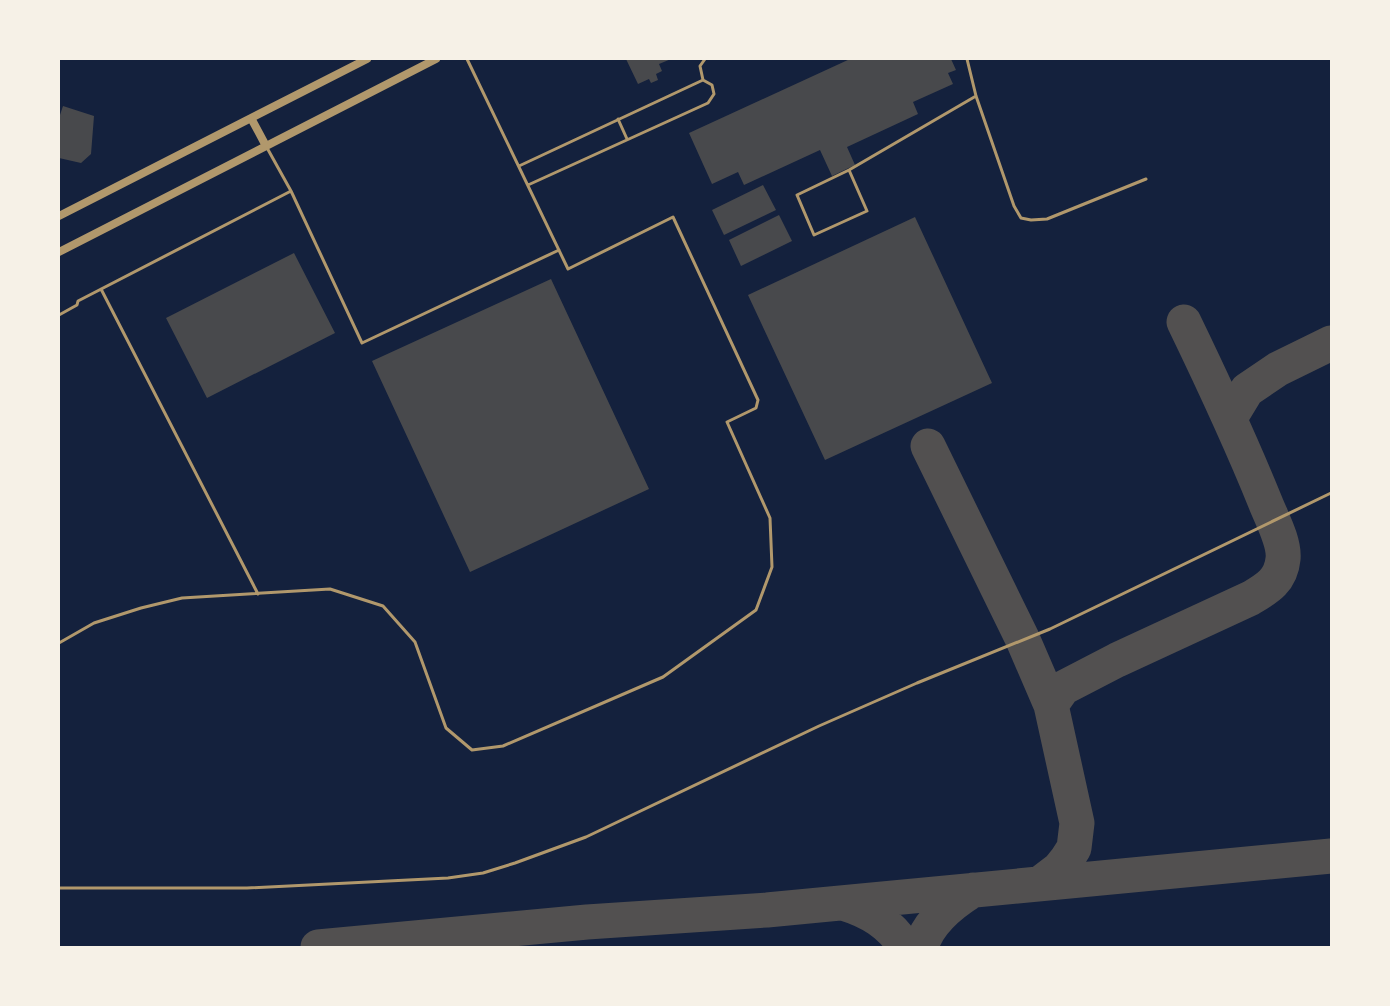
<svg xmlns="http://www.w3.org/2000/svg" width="1390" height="1006" font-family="'Sofia Sans Condensed',sans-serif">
<rect width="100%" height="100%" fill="#14213d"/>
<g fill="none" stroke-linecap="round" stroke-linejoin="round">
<!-- taxiway -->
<path stroke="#525050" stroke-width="35" d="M1230,418L1247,390L1278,369L1331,343
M928,446L1023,640L1051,705
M1042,882L1059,869L1067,859L1074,848L1077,823L1051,705L1063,688L1117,660L1251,598C1268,588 1281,580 1283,559C1285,543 1272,519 1266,504C1241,442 1213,382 1184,322
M843,903C869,911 890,923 905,947
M318,947L587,922L767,910L1331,856
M921,947C928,922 952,903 973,890"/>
</g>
<!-- building -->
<path fill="#48494c" d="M626,59H671L659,64L662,71L656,74L658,80L651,83L649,79L638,84Z
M850,59H951L956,70L948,73L953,84L913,102L918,114L847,147L855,165L832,176L820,150L744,185L738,172L712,184L689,133Z
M63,106L94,116L91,154L81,163L59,158V116L60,115Z
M763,185L776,210L724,235L712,210Z
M779,215L792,241L741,266L729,240Z
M915,217L992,383L825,460L748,295Z
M294,253L335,333L207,398L166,318Z
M551,279L649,489L470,572L372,361Z"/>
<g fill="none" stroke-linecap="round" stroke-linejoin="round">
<!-- service -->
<path stroke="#b1986c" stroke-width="3" d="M967,59L976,96L1014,206L1021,218L1031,220L1047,219L1146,179
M618,119L627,139
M266,146L291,191L362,343L559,250
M519,166L703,80
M849,170L867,211L814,235L797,195L849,170L976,96
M528,185L708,103L714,94L712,85L703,80L700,66L705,59
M101,289L258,594
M59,315L77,305L78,301L291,191
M59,643L94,623L141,608L182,598L330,589L383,606L415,642L446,728L472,750L503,746L663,677L756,610L772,567L770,518L727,422L756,408L758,400L673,217L568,269L467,59
M59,888H247L448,878L483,873L515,863L586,837L819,726L917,683L1050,629L1331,493"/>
<!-- tertiary -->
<path stroke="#b1986c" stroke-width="8" d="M251,118L266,146
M59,216L367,59
M59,252L436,59"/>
</g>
<!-- border -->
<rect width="1390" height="1006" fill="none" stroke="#f6f1e7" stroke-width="120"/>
</svg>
